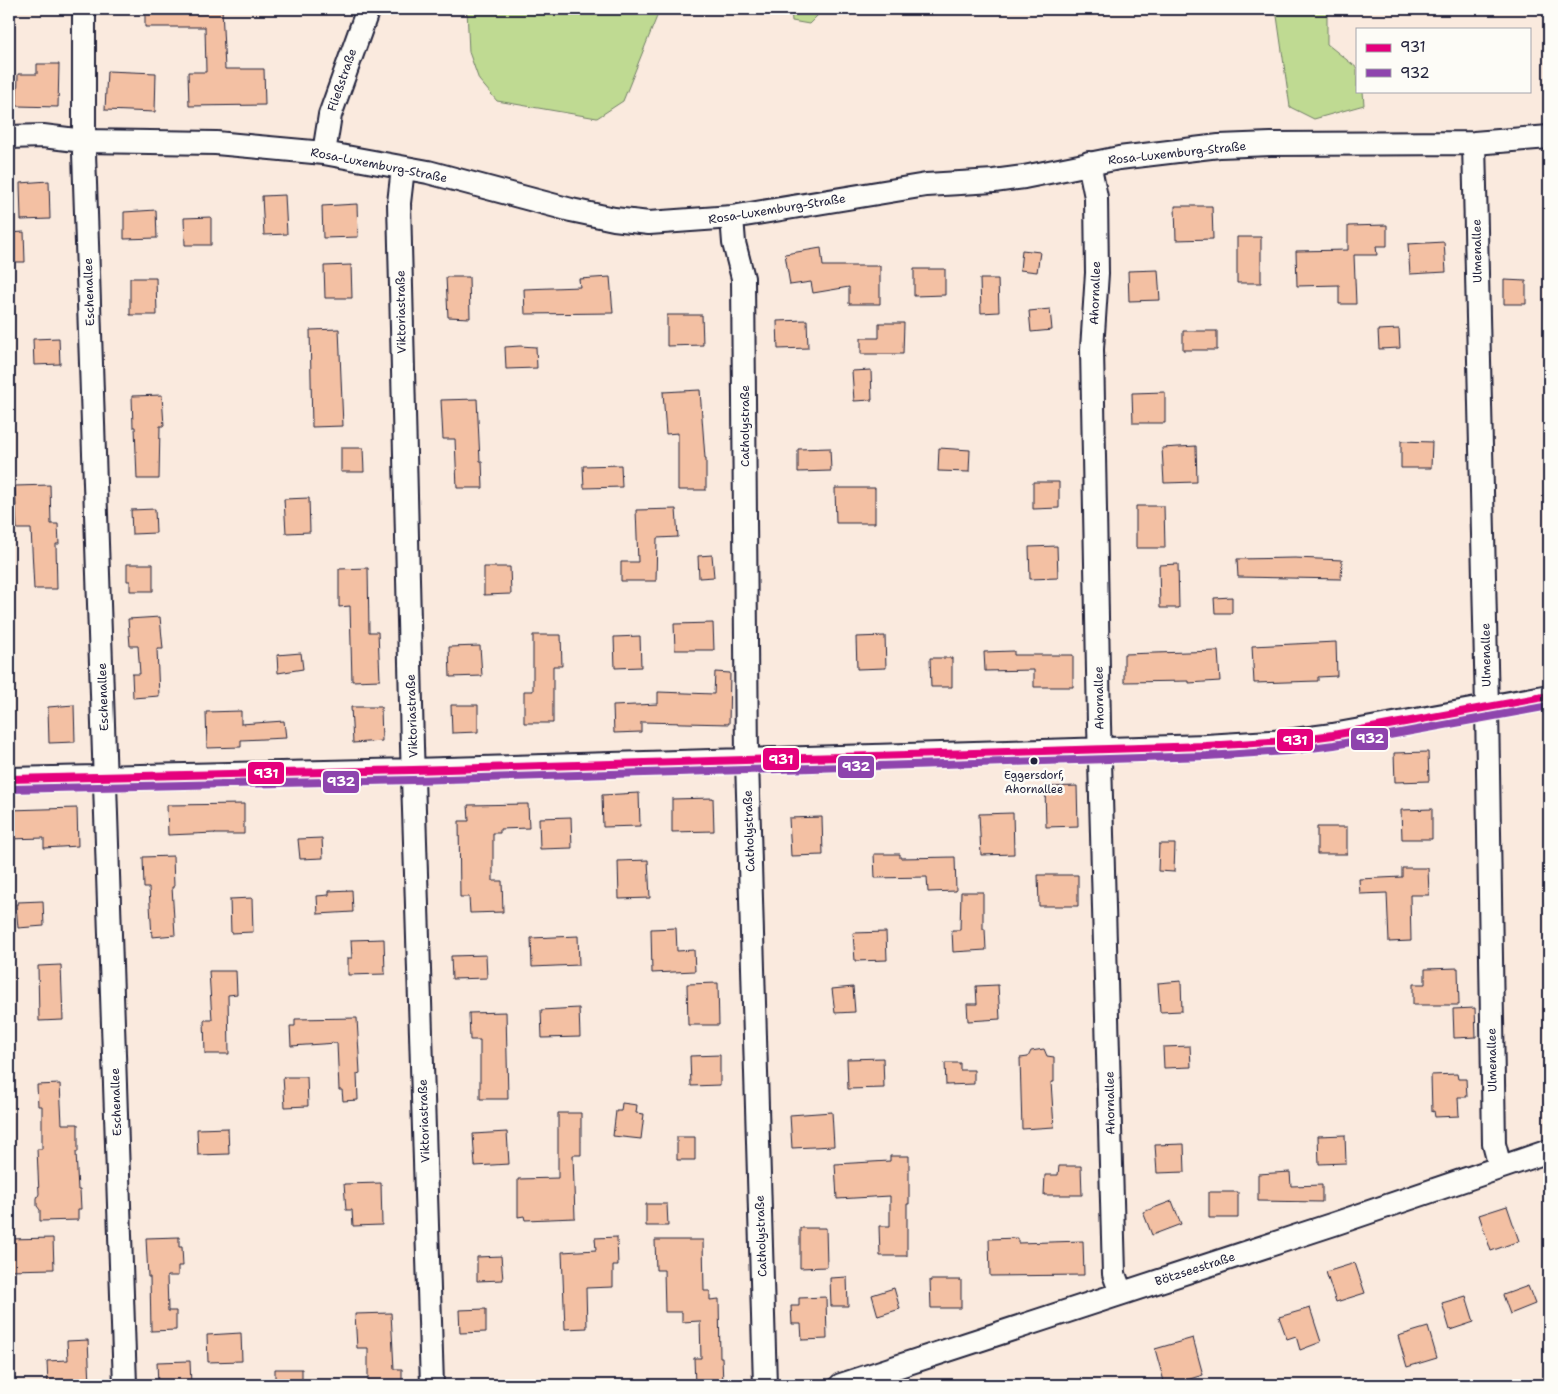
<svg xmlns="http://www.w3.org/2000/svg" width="1558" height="1394" font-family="'Shantell Sans',sans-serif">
<rect width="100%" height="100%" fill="#faeade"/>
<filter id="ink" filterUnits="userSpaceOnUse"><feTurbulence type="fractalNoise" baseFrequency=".02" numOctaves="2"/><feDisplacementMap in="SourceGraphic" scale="10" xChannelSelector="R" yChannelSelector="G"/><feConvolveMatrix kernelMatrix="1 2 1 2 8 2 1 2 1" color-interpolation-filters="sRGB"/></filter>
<g filter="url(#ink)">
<!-- green -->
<path fill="#bfda92" stroke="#707e66" d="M467,9H660L623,101L597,118L497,101L479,80L469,52Z
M791,9H824L809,24L792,21Z
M1276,9H1327V44L1357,68V91H1363L1364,105L1314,119L1290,107Z"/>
<!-- building -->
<path fill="#f3c0a3" stroke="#22223b" d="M145,9H222L225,69H264L265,105L189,106L188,72H206L205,27H145Z
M37,64H59L58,107L17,106L18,74H37Z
M107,71L156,73L155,112L105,110Z
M49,181L50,219L21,220L20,183Z
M285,195L287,234L264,235L262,196Z
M357,204L358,237L323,238L322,206Z
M1175,206H1212L1213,239L1176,240Z
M156,210L157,238L124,239V212Z
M211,217V245H185L184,218Z
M1387,225V246H1376L1377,255H1354L1356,304H1339V285L1297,286L1296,251L1348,250V226Z
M24,232L25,262H9V233Z
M1237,237H1261V283H1237Z
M1444,242L1446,272L1410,274L1408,244Z
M821,248L823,266H880V304H849V287L813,293L811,282L790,285L785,254Z
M1022,250L1040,252L1037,272L1020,270Z
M351,265L352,298H325L324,266Z
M914,269H945V295L914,296Z
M1158,270L1160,300L1129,301L1128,271Z
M446,277H469L470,318L448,317Z
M610,277L613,313L525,314L524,289L580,287L579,279Z
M130,278H156L157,315H130Z
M980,279H998L999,312L981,313Z
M1504,280L1526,281V304H1504Z
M1050,309L1052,330L1031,332L1029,311Z
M667,315H702L703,345L667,346Z
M807,320L808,348L778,349L777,321Z
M879,323H904L903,354H861V338H879Z
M339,329L343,426L312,427L310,330Z
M1399,329L1400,348L1379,349L1378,330Z
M1183,331H1217V350H1183Z
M59,338L60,364L34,365L33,339Z
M520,346L536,347L537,368L506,369L505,347Z
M871,370L872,400L854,401L852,371Z
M700,390L705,458H706V490H678V433L666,434L663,392Z
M1165,392V423H1133L1132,393Z
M162,395L164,426H160L159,479H137L135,427H133L132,396Z
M477,399L480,461H482L483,488H457L455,439H443L441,400Z
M1401,441L1432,442L1431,468H1401Z
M1196,446L1197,482L1164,483L1162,448Z
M341,448H363L364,472H341Z
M830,448L831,471L798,472V449Z
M939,448L970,450L969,472L938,471Z
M621,465L622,487L584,488L583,466Z
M1033,482H1059V508L1033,509Z
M50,485L51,524H58L59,544H56L57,589H34L31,529H17L15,486Z
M835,488H875V523H836Z
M309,498L310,532L286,533L284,499Z
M1136,506H1164L1165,548H1136Z
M155,509L156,533L132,534L131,510Z
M676,509L678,537L657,538L656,581H621V562H638L636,510Z
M1057,546L1058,578L1030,579L1029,547Z
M712,555L714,577L699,578L698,556Z
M1295,558L1342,560L1341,579L1238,577L1237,559Z
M127,564H153V591H130V581H127Z
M1178,564L1179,608H1160L1159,565Z
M484,567H510L511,594L484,595Z
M368,568L369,632H378L380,680L352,681L350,606L339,607V569Z
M1232,597V613H1215L1214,598Z
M160,617L163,649H157L159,696L133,698L132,674H140L138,646H130L128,619Z
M713,623L714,650H675L674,624Z
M533,635H561L562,666H553V723H524V691H533Z
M640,636L641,667L615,668L614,637Z
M885,636L886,668L857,669L856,637Z
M1336,642L1337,676L1318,677V681L1254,683L1252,646Z
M480,646L482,676L450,677L449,647Z
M1014,651V655H1073V687H1034V670L985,671L984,652Z
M1218,651L1220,681L1189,683V681L1124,682V654Z
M301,653L303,669L278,673L277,655Z
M930,658H952V687H931Z
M715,672L730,673L729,724L641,722V732L614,733L613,706L658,704V692L714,694Z
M74,705L75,742L49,743L48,707Z
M451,705H478V732L452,733Z
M351,707H381L382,741L353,743Z
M241,711V724L284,721L286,738L241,740V747L207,748L206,712Z
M1428,752L1429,781L1395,782L1394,753Z
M1077,786L1078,826L1046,827L1045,787Z
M639,793L640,826L603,827L602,795Z
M713,798L714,831L672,832V799Z
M244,804V834H215V833L168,835L167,805Z
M528,804L529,828L500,829V833H493V881H502L503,912L470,913L469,897H460L459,821H469L468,805Z
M77,808L78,846L44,848V838L9,839V810Z
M1432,809V839H1402L1401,810Z
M1013,813L1014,854L981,855L979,814Z
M571,817L572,848L540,849L539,818Z
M822,817L823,855L791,856L789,818Z
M1317,827H1347V854H1317Z
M322,838L323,858L300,859L298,839Z
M1159,844H1175L1174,872L1158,871Z
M874,854H900V858L955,857L956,891L928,892L927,877L875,878Z
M173,856L174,887H172L175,935L152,937L149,888H144L143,857Z
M648,860L650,898L619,899L618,861Z
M1402,868H1428L1429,895H1410L1411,941L1389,942L1387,893L1360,894L1359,879L1402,877Z
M1038,875H1078V906H1039Z
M352,890L353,912L318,914L317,896L329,895V891Z
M961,892H983V929H985L986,950L953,952L952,930H960Z
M252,898L253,932L231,933L230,899Z
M43,901L44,926L18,928L16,904H18V902Z
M676,928L677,951L694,950L695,971L652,973L651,929Z
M886,932L887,960L855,961L853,933Z
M578,936L579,965L532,967L531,938Z
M384,939L385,974L348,975V958H352L351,940Z
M486,955L487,978L452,979L451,956Z
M61,965L63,1020L39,1021L38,966Z
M1458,968L1459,1005H1413V984H1425V969Z
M209,971H236L237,994L228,995L229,1054H205L204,1020H212Z
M1181,981L1182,1011L1160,1012L1158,983Z
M718,983L719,1025H688L687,984Z
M998,985L1000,1019L968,1021L967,1004H977L976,986Z
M853,987L855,1012L835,1013L832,989Z
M579,1008L580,1037L542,1038L541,1010Z
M1475,1008L1476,1037L1454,1038L1453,1009Z
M506,1012L508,1099H480V1040H470L469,1013Z
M357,1018L360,1073L357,1074L358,1100L343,1101L342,1090H339L337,1043L291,1046L290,1026H295V1019Z
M1190,1046L1191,1067L1164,1068L1163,1047Z
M1044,1049L1047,1056L1054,1057V1082H1051L1054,1127L1022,1129L1020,1058L1028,1057L1031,1051Z
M720,1055V1085L691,1086L690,1056Z
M883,1058L884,1088L848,1089L847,1059Z
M945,1063H960V1070H974V1084L946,1085Z
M1457,1074L1458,1079H1466L1467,1097H1458L1459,1116L1435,1117L1434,1111L1432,1112L1431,1075Z
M283,1077H307L308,1106L285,1107Z
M60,1084L62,1124H78V1152H76L78,1190H80L81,1209H78V1220L40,1221V1210L37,1206V1198L39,1194L37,1149H42V1106H38L37,1085Z
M622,1103L637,1105L636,1113L644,1114L641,1139L613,1136L616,1111H621Z
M832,1112L834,1146L792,1148L790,1115Z
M558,1113H581V1155H573L575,1218L525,1220L524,1216L518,1217V1179L558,1178Z
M228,1128L229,1154L198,1155L197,1129Z
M507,1132L509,1164L475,1166L473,1134Z
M1345,1135L1346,1163L1319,1164L1318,1136Z
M677,1137H695V1160H677Z
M1184,1144L1185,1172L1157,1173L1155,1145Z
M890,1156H909V1204H907V1256H880L879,1226H890V1196L837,1199L835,1164L890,1161Z
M1059,1166H1081L1082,1195H1044L1045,1175H1058Z
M1290,1172L1291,1186L1322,1185V1202L1258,1201V1174Z
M381,1183L382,1225L353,1226L352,1210H346L344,1184Z
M1209,1192H1238V1218H1209Z
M1172,1201L1181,1224L1152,1235L1143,1212Z
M646,1204H667L668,1226H646Z
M1507,1206L1519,1241L1491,1251L1479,1215Z
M800,1228H826L827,1267L800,1268Z
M179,1237V1247H182L183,1266H178V1276H167L168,1311H176V1330L151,1331L150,1277H148L146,1238Z
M617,1237L618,1266H613V1287L586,1288L587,1328L565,1329L562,1252L596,1250L595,1238Z
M53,1238L54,1269L9,1270V1239Z
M1018,1238V1243L1083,1241L1084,1275L990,1276L989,1239Z
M655,1240H703L704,1291H710V1300L719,1299L720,1357H722L723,1385H695L694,1358H701L700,1321L682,1322V1312H665L664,1270H656Z
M501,1256L503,1280L477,1281V1257Z
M1355,1263L1365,1293L1336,1302L1326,1272Z
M847,1277L848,1306H831L830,1278Z
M930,1280H961V1308H931Z
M1528,1286L1535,1304L1510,1314L1503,1295Z
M894,1288L900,1309L878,1316L872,1295Z
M1466,1296L1474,1322L1450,1330L1442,1303Z
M826,1297L827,1339L802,1340L801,1324H792L791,1306H799V1298Z
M1310,1308L1321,1342L1300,1350L1296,1336L1287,1339L1279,1317Z
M486,1309V1332L460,1333L459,1310Z
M391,1313L394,1369H402V1385H368V1348H357L355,1314Z
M1428,1327L1437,1358L1407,1367L1398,1336Z
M241,1333L242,1361L208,1362L207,1335Z
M1193,1338L1203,1375L1170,1385H1165L1155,1349Z
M88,1340L90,1385H48L47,1361L68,1360L67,1341Z
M190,1361L191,1385H158L157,1362Z
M275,1369H302V1385H275Z"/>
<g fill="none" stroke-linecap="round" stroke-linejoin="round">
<!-- street casing -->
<g stroke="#22223b" stroke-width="26">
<path id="street" d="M84,9V153L125,1385
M9,137L43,136L84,141L216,143L324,153L428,172L571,210L614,219L649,223L732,217L926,185L994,181L1024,177L1119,158L1219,146L1271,144L1474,143L1549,137
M1474,143L1487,708L1494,1144L1500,1167
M324,153L330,115L368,9
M1089,163L1096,197L1097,273L1092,349L1099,724L1114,1274L1121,1293
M403,168L399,203L412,746L432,1385
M732,217L734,243L743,278L747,760L765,1385
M9,779L413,770L1206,746L1287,741L1333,735L1549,696
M841,1385L1334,1224L1549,1151"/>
</g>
<!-- street -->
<use href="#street" stroke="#fdfcf7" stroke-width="22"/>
<!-- bus-1 casing -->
<g stroke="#fdfcf7" stroke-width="11">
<path id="bus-1" d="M9,779L413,770L1206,746L1287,741L1333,735L1549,696"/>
</g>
<!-- bus-2 casing -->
<g stroke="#fdfcf7" stroke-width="11">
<path id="bus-2" d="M9,789L413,780L1207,756L1288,751L1334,745L1549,706"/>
</g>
<!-- bus-1 -->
<use href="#bus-1" stroke="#e5007d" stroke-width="8"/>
<!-- bus-2 -->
<use href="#bus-2" stroke="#8e44ad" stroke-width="8"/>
</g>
</g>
<!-- markers -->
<circle fill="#22223b" stroke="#fdfcf7" stroke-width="2" cx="1034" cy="761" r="4.5"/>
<g text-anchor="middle" stroke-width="5" stroke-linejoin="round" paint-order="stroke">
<!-- bus labels -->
<g font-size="11" fill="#22223b" stroke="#fdfcf7">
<text x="1034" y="779">Eggersdorf,<tspan x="1034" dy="14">Ahornallee</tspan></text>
</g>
<!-- street labels -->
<g font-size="12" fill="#22223b" stroke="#fdfcf7">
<text transform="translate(342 80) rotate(-71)" y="4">Fließstraße</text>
<text transform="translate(1177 153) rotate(-6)" y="4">Rosa-Luxemburg-Straße</text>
<text transform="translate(379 165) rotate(11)" y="4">Rosa-Luxemburg-Straße</text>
<text transform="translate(777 209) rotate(-9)" y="4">Rosa-Luxemburg-Straße</text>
<text transform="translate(1477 251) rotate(-91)" y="4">Ulmenallee</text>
<text transform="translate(89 292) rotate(-92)" y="4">Eschenallee</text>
<text transform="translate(1095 293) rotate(-88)" y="4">Ahornallee</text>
<text transform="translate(401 312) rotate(-91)" y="4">Viktoriastraße</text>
<text transform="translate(745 426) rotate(-90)" y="4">Catholystraße</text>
<text transform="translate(1486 655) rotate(-91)" y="4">Ulmenallee</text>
<text transform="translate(103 697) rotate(-92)" y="4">Eschenallee</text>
<text transform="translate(1099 698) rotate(-91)" y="4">Ahornallee</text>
<text transform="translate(412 716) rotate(-92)" y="4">Viktoriastraße</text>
<text transform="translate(749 831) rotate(-92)" y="4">Catholystraße</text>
<text transform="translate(1492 1060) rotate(-91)" y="4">Ulmenallee</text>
<text transform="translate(116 1102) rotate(-92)" y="4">Eschenallee</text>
<text transform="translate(1110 1103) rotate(-91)" y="4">Ahornallee</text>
<text transform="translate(424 1121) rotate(-92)" y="4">Viktoriastraße</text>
<text transform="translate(761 1236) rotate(-92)" y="4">Catholystraße</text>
<text transform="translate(1195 1269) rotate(-18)" y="4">Bötzseestraße</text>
</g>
</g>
<g stroke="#fdfcf7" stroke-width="2">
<rect x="1350" y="727" width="39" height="24" rx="5" fill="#8e44ad"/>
<rect x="1276" y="728" width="38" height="24" rx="5" fill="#e5007d"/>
<rect x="762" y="747" width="38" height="24" rx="5" fill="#e5007d"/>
<rect x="837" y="755" width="38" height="24" rx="5" fill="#8e44ad"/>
<rect x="247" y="761" width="38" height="24" rx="5" fill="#e5007d"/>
<rect x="322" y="770" width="38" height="24" rx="5" fill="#8e44ad"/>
</g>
<g font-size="14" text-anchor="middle" font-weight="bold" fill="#fff">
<text x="1370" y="743">932</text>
<text x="1295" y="745">931</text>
<text x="781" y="764">931</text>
<text x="856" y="771">932</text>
<text x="266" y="778">931</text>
<text x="341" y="786">932</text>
</g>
<!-- margin -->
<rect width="1558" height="1394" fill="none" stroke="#fdfcf7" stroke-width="30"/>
<rect x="15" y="15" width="1528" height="1364" fill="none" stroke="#22223b" stroke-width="2" filter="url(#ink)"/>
<!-- legend -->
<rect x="1356" y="28" width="175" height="65" fill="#fdfcf7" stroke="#a5a5ac"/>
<rect x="1366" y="44" width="25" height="8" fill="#e5007d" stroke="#a5a5ac"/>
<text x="1400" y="52" font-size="15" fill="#22223b">931</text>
<rect x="1366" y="69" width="25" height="8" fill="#8e44ad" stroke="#a5a5ac"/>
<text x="1400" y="78" font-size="15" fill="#22223b">932</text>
</svg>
